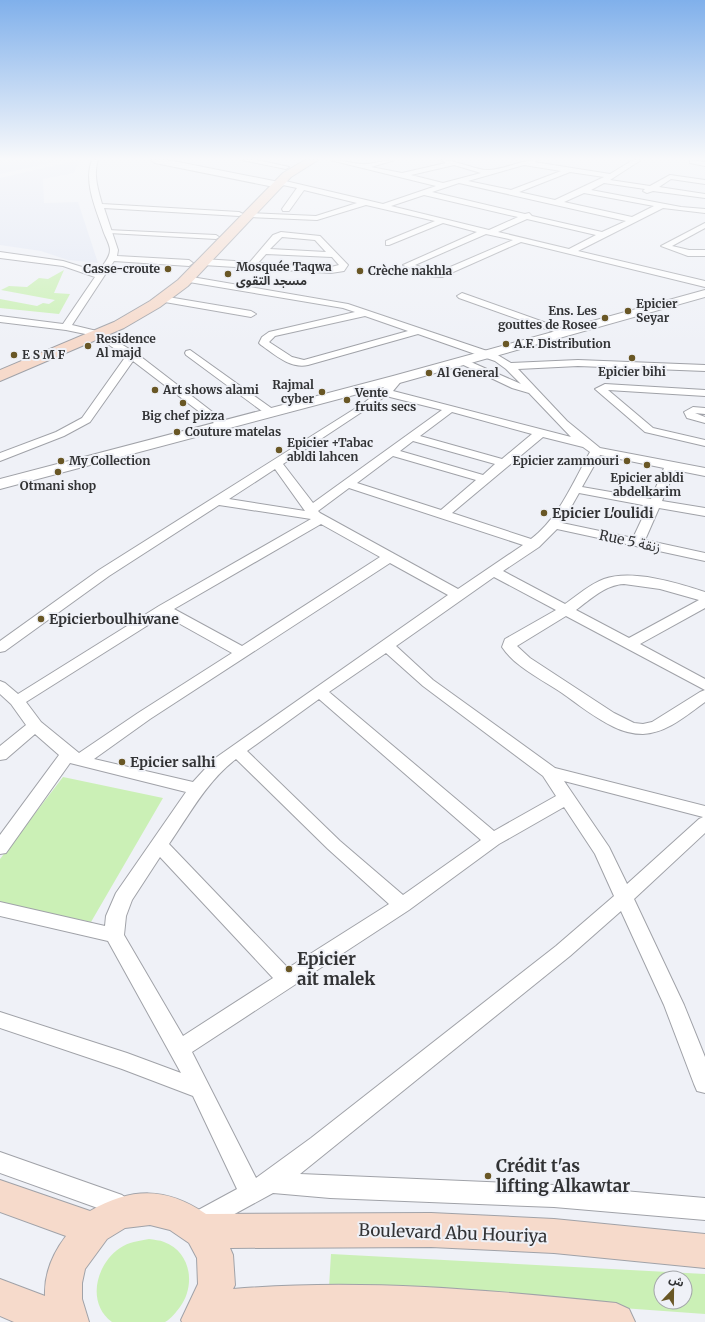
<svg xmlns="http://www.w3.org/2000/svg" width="705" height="1322" font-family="Merriweather,'Noto Sans Arabic',serif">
<rect width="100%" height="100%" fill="#eff1f7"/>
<!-- built -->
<path fill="#e2e7f4" d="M0,160H64L0,174Z
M79,160L74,173L43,179L44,203L78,202L98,263L68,260L41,251L0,245V178Z"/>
<!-- green -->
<path fill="#cbf0b6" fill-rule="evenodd" d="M64,270L54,293L70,294L59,314L0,308V299L37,306L43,303L49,304L55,300L1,290L9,286L27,287L39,278L48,279Z
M63,777L163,798L91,922L0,903V859Z
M149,1239C154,1240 160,1240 164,1242C191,1252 196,1285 180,1307C176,1312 171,1319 165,1322C157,1322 122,1322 112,1322C86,1303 96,1264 120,1248C129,1242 138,1241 149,1239Z
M331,1254L705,1274V1314L329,1287ZM661,1278H685V1302H661Z"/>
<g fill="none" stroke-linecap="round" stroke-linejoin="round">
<!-- pedestrian casing -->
<g stroke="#a0a2a8" stroke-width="2">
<path id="pedestrian" d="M107,230L216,235L219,237L216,239L109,233L106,231Z"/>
</g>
<!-- minor casing -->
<g stroke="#a0a2a8" stroke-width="2">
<path id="minor" d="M92,160H98C93,175 98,189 102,204L239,212L243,214L239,216L104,208L118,250L117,256L189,260L193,263L189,266L114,261L72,325L101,332L136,353L228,424L226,426H218L133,361L90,422L64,436L0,461V453L56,432L82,418L126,356L95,336L66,330L0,322V316L63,324L95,277L63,266L0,258V252L63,261L98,272C102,266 110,258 110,250C110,245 106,238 104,233C97,211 83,183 92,160Z
M242,160H257L289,167L286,169Z
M330,160C341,160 350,163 361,164C369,165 385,160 395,160L371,167L402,173L446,163L441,160C457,160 478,171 489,170C506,169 521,160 538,160L534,162L610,174L633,160H641L610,180L650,186L670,175L705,180V184L671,179L659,187L705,194V198L653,191L647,193L643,191L645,189L604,183L591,190L681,207L705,209V213L663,208L578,251L705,281V287L521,242L442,277L428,276L403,265L477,232L443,223L389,245H386V241L435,221L366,205L317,220L250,217L246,215L250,213L316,216L357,203L304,190L289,211H283L282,209L297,188L278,184L277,182L281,180L383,204L436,186ZM454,165L481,173L443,183L411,175ZM524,165L561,171L511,190L468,181ZM570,172L604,177L555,200L519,192ZM459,183L626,221L602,232L532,216L529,213L525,214L432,192ZM584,193L654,206L632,217L564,202ZM424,195L518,217L489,230L391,206ZM527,219L596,235L569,249L498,232ZM486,234L513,240L441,271H432L415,265Z
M690,160L705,162V166L690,163Z
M705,223V228L672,246L689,250H705V256H688L661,246Z
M281,232L320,236L348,265L344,271L331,273L203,265L199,262L203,259L250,262L273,235ZM282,237L315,240L326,252L270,249ZM266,254L332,257L339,265L331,267L258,263Z
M186,276L348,304L496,354L511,363L578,360L705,365V371L578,366L518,369L567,421L600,448L705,468V476L675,470L662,501L705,508V516L659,508L645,540L705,553V561L557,529L539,547L503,571L565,604C578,595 590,584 604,579C632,569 678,583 705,592V608L640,644L705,679V690L566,616L517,646L530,658L614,713L634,723L643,724L652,722L700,692L705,690V702C687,715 667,733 643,734C633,734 622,731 614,727C595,718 579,705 562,693C543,680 515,667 502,647L505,639L556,610L494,577L396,646L433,680L555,768L705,806V833L634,899L684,1005L705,1057V1093L697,1091L694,1084L664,1005L621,911L570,956L300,1174L554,1185L705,1198V1220L554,1207L330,1198L273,1193L198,1234L189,1231L186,1223L189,1215L237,1189L193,1096L122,1069L0,1028V1012L127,1053L181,1073L108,941L0,916V902L105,926L106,916L116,893L186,792L70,763L6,853L0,854V835L59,755L35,734L6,759L0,760V746L26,725L11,704L0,694V681L5,683L18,694L159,606L311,519L219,505L109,576L5,651L0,652V641L99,570L364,403L375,394L374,392L375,390L382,389L394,377L398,376L403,379L393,391L571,437L529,393L512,388L455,361L460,358L464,359L521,384L506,369L495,361L418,334L308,365C290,369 274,354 261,345L259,343L262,337L269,332L355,312L343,308L183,281L182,279ZM365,316L408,331L304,360L292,357L269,342L275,336ZM386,396L442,410L313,503L283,464ZM452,412L532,434L502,459L420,436ZM543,437L583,447L590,452C573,482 559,518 531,539L452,513ZM413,441L495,464L483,475L400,451ZM600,455L664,468L651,499L582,487ZM393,456L476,480L441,510L357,483ZM275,469L305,511L229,499ZM349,488L523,545L458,589L320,513L318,511ZM579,493L648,506L633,538L562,523ZM321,524L380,557L242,646L174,609ZM390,563L448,595L214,759L193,782L94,759L150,719ZM624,584L660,589L699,600L629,638L576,610C591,599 605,585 624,584ZM164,615L232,653L138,713L79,753L41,722L26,702ZM386,653L423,686L543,776L556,796L494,831L329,692ZM319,699L481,840L403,895L340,841L247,751ZM236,759L328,849L389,904L288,968L169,844C189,815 207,781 236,759ZM564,781L703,817L699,819L627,884L609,847ZM564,807L595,854L614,896L556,946L311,1138L256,1178L192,1052L409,910L499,844ZM160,857L273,978L183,1036L124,935L126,916L132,900Z
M462,293L566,330L568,332L563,335L560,334L459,298L457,296Z
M162,296L251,311L256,314L251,317L159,301L157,299Z
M190,350L274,410L275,412L274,414H266L186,355L185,353L186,351Z
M605,384L705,390V396L608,390L653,428L705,440V446L645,432L595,389Z
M693,407L705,408V414L695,413L705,417V423L687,418L684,412Z
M0,1152L122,1195L134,1204L138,1212L134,1220L126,1223L118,1220L106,1211L0,1173Z"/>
</g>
<!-- tertiary casing -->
<g stroke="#a0a2a8" stroke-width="2">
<path id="tertiary" d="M151,160H168L279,182L284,185L279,188L155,163Z
M705,290V297L403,382L0,489V479L393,376Z"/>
</g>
<!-- secondary casing -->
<g stroke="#a0a2a8" stroke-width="2">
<path id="secondary" d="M305,160H318L291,177L188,286L160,307L124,328L0,381V370L114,322L150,301L178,280L283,173Z
M0,1180L90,1211C132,1187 166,1187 206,1214L431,1213L554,1219L705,1234V1268L554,1253L431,1247L230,1248L233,1255L235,1285L233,1289C361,1278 489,1290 616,1303L629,1309L635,1322H182L181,1320L198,1284L197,1258L189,1243L170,1230L150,1225L125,1228L107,1239L85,1269L82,1283V1299L89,1322H14L0,1316V1279L45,1296C44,1274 53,1253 66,1236L0,1212Z"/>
</g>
<!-- pedestrian -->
<use href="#pedestrian" fill="#fff" fill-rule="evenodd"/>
<!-- minor -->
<use href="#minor" fill="#fff" fill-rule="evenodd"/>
<!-- tertiary -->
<use href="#tertiary" fill="#fff" fill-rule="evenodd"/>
<!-- secondary -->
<use href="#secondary" fill="#f6dacb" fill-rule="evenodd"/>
</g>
<!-- sky -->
<linearGradient id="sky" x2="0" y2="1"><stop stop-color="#80b0eb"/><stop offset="0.46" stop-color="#f8f9fb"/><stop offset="1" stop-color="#f8f9fb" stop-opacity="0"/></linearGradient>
<rect width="705" height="345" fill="url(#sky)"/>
<!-- markers -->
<g fill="#695725" stroke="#eff1f7" stroke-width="1.5">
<circle cx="168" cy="269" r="4"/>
<circle cx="360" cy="271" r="4"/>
<circle cx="228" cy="274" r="4"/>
<circle cx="628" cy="311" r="4"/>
<circle cx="605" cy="318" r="4"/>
<circle cx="506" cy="344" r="4"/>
<circle cx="88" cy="346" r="4"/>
<circle cx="14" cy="355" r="4"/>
<circle cx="632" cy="358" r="4"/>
<circle cx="429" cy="373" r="4"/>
<circle cx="155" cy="390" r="4"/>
<circle cx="322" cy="392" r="4"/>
<circle cx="347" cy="400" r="4"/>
<circle cx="183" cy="403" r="4"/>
<circle cx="177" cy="432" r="4"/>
<circle cx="279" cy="450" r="4"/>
<circle cx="61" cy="461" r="4"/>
<circle cx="627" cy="461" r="4"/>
<circle cx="647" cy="465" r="4"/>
<circle cx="58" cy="472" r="4"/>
<circle cx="544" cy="513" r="4"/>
<circle cx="41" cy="619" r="4"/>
<circle cx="122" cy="762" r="4"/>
<circle cx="289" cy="969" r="4"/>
<circle cx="488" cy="1176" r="4"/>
</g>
<g text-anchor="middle" stroke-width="4" stroke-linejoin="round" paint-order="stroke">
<!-- far-poi labels -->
<g font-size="12" font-weight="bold" fill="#323335" stroke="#eff1f7" text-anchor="start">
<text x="236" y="271">Mosquée Taqwa<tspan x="236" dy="14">مسجد التقوى</tspan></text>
<text x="160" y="273" text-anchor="end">Casse-croute</text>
<text x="368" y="275">Crèche nakhla</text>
<text x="636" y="308">Epicier<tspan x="636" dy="14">Seyar</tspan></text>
<text x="597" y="315" text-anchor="end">Ens. Les<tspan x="597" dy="14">gouttes de Rosee</tspan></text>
<text x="96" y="343">Residence<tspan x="96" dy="14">Al majd</tspan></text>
<text x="514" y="348">A.F. Distribution</text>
<text x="22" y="359">E S M F</text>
<text x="632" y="376" text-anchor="middle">Epicier bihi</text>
<text x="437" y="377">Al General</text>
<text x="314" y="389" text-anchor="end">Rajmal<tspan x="314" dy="14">cyber</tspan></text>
<text x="163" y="394">Art shows alami</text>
<text x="355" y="397">Vente<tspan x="355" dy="14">fruits secs</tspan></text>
<text x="183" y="420" text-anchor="middle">Big chef pizza</text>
<text x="185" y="436">Couture matelas</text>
<text x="287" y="447">Epicier +Tabac<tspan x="287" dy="14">abldi lahcen</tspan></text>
<text x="69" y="465">My Collection</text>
<text x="619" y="465" text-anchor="end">Epicier zammouri</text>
<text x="647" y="482" text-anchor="middle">Epicier abldi<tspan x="647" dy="14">abdelkarim</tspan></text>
<text x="58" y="490" text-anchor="middle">Otmani shop</text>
</g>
<!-- poi labels -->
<g font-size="14" font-weight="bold" fill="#323335" stroke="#eff1f7" text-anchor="start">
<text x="552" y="518">Epicier L'oulidi</text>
<text x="49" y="624">Epicierboulhiwane</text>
<text x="130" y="767">Epicier salhi</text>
</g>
<!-- street labels -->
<g font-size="14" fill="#323335" stroke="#eff1f7">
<text transform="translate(630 541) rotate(12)" y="5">Rue 5 زنقة</text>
</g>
<!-- near-poi labels -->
<g font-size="17" font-weight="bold" fill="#323335" stroke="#eff1f7" text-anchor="start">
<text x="297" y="965">Epicier<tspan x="297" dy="20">ait malek</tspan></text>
<text x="496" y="1172">Crédit t'as<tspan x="496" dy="20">lifting Alkawtar</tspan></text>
</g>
<!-- near-street labels -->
<g font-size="17" fill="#323335" stroke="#eff1f7">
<text transform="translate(453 1233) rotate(2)" y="6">Boulevard Abu Houriya</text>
</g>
</g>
<!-- north arrow -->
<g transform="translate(673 1290) rotate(22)"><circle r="19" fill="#eff1f7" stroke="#a3a5a9"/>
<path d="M0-3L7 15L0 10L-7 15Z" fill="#695725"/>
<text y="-6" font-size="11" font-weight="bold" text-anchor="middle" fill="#323335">ش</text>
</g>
</svg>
